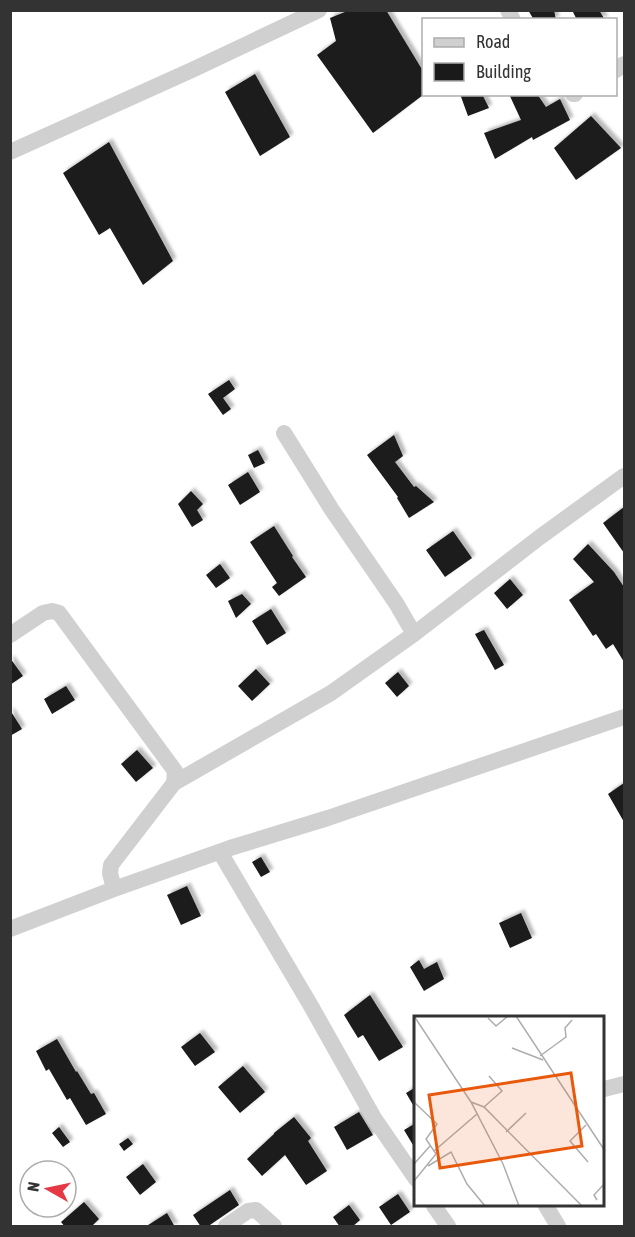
<svg xmlns="http://www.w3.org/2000/svg" width="635" height="1237" font-family="'Asap Condensed',sans-serif">
<defs>
<filter id="shadow"><feDropShadow dx="3.5" dy="-3.5" stdDeviation="1.5" flood-color="#0004"/></filter>
</defs>
<rect width="100%" height="100%" fill="#fff"/>
<!-- building -->
<path fill="#1a1a1a" filter="url(#shadow)" d="M350,10H386L423,71V95L373,133L317,55L336,41L330,18Z
M528,10H554L556,20H534Z
M572,10H599L605,20H577Z
M255,74L290,137L260,156L225,92Z
M460,94H482L489,108L468,116Z
M509,94H537L546,107L560,99L570,120L533,140L532,137L495,159L484,133L521,120Z
M591,116L621,148L576,180L554,148Z
M109,142L173,261L143,285L110,228L99,235L63,173Z
M229,380L235,389L223,398L231,409L223,415L208,394Z
M394,435L403,456L395,462L414,487L416,486L434,502L409,518L397,498L398,497L367,455Z
M258,450L265,463L254,468L248,455Z
M248,472L260,492L240,505L228,485Z
M191,491L203,504L197,510L203,520L192,527L178,504Z
M624,507V553L603,523Z
M274,526L293,556L292,557L306,577L279,596L272,587L277,583L250,542Z
M453,531L472,558L445,577L426,550Z
M588,544L614,572L624,587V662L613,644L606,649L596,634L593,636L569,600L594,582L573,559Z
M220,564L230,578L216,588L206,575Z
M510,579L523,595L507,609L494,593Z
M242,594L251,604L236,618L228,601Z
M271,609L286,633L267,645L252,621Z
M484,630L504,665L495,670L475,634Z
M10,658L23,676L10,685Z
M256,669L270,684L252,701L238,686Z
M398,672L409,686L397,697L385,683Z
M66,686L75,700L52,714L44,699Z
M10,710L22,729L10,736Z
M137,750L153,768L136,782L121,764Z
M624,783V822L608,794Z
M261,857L270,872L261,877L252,862Z
M187,886L201,916L181,925L167,895Z
M521,913L532,938L510,948L499,923Z
M419,960L424,969L437,962L444,979L424,991L410,967Z
M370,995L403,1047L379,1061L363,1035L358,1038L344,1015Z
M200,1033L215,1052L195,1066L181,1047Z
M57,1039L76,1072L77,1071L91,1094L94,1093L106,1114L86,1125L70,1098L67,1100L49,1069L46,1071L36,1051Z
M243,1066L265,1092L240,1113L218,1087Z
M416,1087V1110L406,1093Z
M359,1112L373,1135L347,1150L334,1127Z
M294,1117L311,1138L308,1141L327,1171L306,1185L285,1155L262,1176L247,1159L274,1134V1133Z
M416,1123V1150L404,1130Z
M59,1127L70,1142L63,1147L52,1133Z
M128,1138L133,1144L124,1151L119,1144Z
M143,1164L156,1182L140,1195L126,1177Z
M230,1190L239,1205L207,1227H201L193,1215Z
M398,1194L410,1212L391,1225L379,1207Z
M84,1202L99,1219L91,1227H65L61,1222Z
M349,1205L360,1220L352,1227H340L333,1217Z
M167,1213L175,1227H145Z"/>
<g fill="none" stroke-linecap="round" stroke-linejoin="round">
<!-- minor -->
<path stroke="#d0d0d0" stroke-width="16" d="M508,10L513,20
M616,70L624,64
M573,94H575
M10,152L192,70L319,10
M284,433L332,510L396,603L414,634
M10,635L43,613L52,611L59,613L114,688L175,771L174,783
M220,852L311,1006L374,1118L416,1179
M114,889L110,873L111,865L174,783L331,693L414,634L540,537L624,476
M10,929L114,889L230,848L328,818L624,717
M604,1089L624,1084
M434,1206L448,1226
M546,1206L558,1226
M226,1226L248,1211L256,1210L274,1226"/>
</g>
<!-- overview -->
<g transform="translate(414 1016)">
<rect width="190" height="190" fill="#fff"/>
<path fill="none" stroke="#adadad" stroke-width="1.5" d="M0,0L57,86L89,148L105,190M102,0L191,135M74,2L82,10L94,0M98,32L129,44M126,40L152,21L151,12L158,4M0,86L23,108L12,123L22,138L0,165M57,86L70,91L168,190M70,91L88,75L75,60M172,109L156,125L174,146M92,116L112,97M20,135L63,98M0,148L16,130M14,150L37,136L53,168L71,190M183,184L180,179L191,167"/>
<path fill="#e8590c" fill-opacity="0.15" stroke="#e8590c" stroke-width="3" d="M157,57L168,130L26,152L15,79Z"/>
<rect width="190" height="190" fill="none" stroke="#333" stroke-width="3"/>
</g>
<!-- border -->
<rect width="635" height="1237" fill="none" stroke="#333333" stroke-width="24"/>
<!-- legend -->
<rect x="422" y="18" width="195" height="78" fill="#ffffff" stroke="#adadad" stroke-width="1.5"/>
<rect x="434" y="38" width="30" height="9" fill="#d0d0d0" stroke="#adadad" stroke-width="1.5"/>
<text x="476" y="48" font-size="18" fill="#333333">Road</text>
<rect x="434" y="63" width="30" height="18" fill="#1a1a1a" stroke="#adadad" stroke-width="1.5"/>
<text x="476" y="78" font-size="18" fill="#333333">Building</text>
<!-- north arrow -->
<g transform="translate(48 1189) rotate(279)"><circle r="28" fill="#ffffff" stroke="#adadad" stroke-width="1.5"/>
<path d="M0-4.5L10 22L0 15L-10 22Z" fill="#e63946"/>
<text y="-9" font-size="16" font-weight="bold" text-anchor="middle" fill="#333333">N</text>
</g>
</svg>
